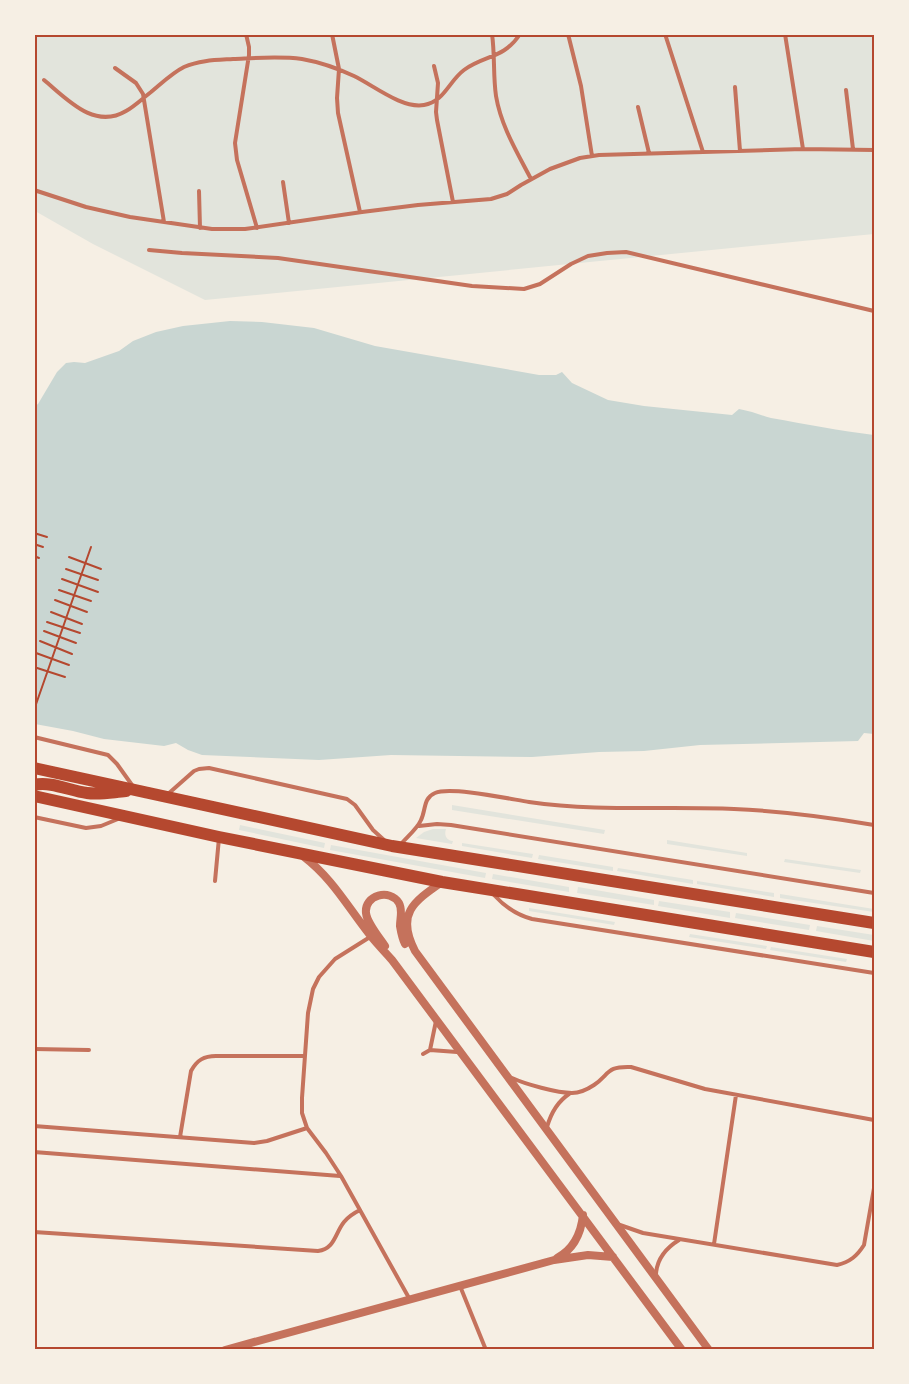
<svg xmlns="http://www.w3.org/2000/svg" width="909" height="1384" font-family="'Open Sans',sans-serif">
<rect width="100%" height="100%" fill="#f6efe4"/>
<!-- green -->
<path fill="#e2e4dc" d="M35,35H874V234L205,300L93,244L35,211Z
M452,805L605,830L604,834L452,810Z
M240,825L325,843L324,848L239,830Z
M433,829H446C444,835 446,840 453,841L452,844L416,838L424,832Z
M667,840L747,853V856L667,844Z
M462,843L533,854L532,858L462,846Z
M331,845L486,873L485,878L330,850Z
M539,855L613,867V871L538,859Z
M785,859L861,870L860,873L784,862Z
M618,868L693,880V884L617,871Z
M493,874L569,887V892L492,879Z
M697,881L774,893V897L697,884Z
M578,887L654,900V905L577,893Z
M780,894L874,909V912L780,898Z
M659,901L730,912V918L658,906Z
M529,908L615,922L614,925L529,911Z
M736,913L810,925L809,930L735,918Z
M817,926L874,935V941L816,931Z
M690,934L767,946L766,949L689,937Z
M771,947L847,959L846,962L770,950Z"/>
<!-- water -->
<path fill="#c9d6d2" d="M230,321L262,322L314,328L375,346L539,375H556L562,372L572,383L608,400L644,406L732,415L739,409C751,411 760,415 771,418C806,424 840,431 874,435V734L864,733L858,741L700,745L644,751L599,752L532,757L391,755L319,760L202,755L188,750L176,743L164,746L104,739L73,731L35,724V406L38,404L57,372L66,363L74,362L85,363L119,351L133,341L156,332L183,326Z"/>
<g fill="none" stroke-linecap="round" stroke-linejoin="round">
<!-- path -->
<path stroke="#b5482f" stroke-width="2" d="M34,533L47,537
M34,544L43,547
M34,556L39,558
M69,557L101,569
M34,568L36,569
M66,569L98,580
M62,579L98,592
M59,590L91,601
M55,600L87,612
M51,612L82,624
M47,622L80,633
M44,631L76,643
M40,641L72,654
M36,653L69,665
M34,667L65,677
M34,710L91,547"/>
<!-- service -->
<path stroke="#c5725c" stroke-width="4" d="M246,34L249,47V55L235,143L237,160L257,228
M332,34L339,69L337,98L338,113L360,212
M492,34C495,55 493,76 496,96C501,126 517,152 531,179
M568,34L581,86L592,156
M665,34L703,152
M785,34L803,149
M434,66L438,83L436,112L437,120L453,202
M115,68L136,83L143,94L164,222
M44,80C67,99 94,130 126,111C135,106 143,98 151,92C162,83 172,73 184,67C200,60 217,60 233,59C256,58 279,56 302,59C319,62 337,68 354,76C373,85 402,109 424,105C444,102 449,81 464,70C484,55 504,59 520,34
M735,87L740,151
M846,90L853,149
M638,107L649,153
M283,182L289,223
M34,190L86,207L130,217L212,229H245L362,212L418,205L491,199L507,194L521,185L550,169L580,158L599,155L803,149L874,150
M199,191L200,228
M149,250L182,253L278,258L472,286L524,289L540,284L571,264L588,256L607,253L626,252L874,311
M34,737L108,755L117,764L132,785
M168,794L194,771L199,769L209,768L347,799L355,805L373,830L384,840
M34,817L86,828L101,826L118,819
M419,826L437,824L451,825L874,893
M401,844C407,837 417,829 421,820C426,810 423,798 435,793C450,786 510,799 529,802C598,812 666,806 734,809C781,811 828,817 874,825
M215,881L219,838
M494,895C505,907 516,915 532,919L874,973
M370,937L335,959L319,977L313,989L308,1013L302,1098V1113L307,1128L326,1153L341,1176L409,1298
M34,1049L89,1050
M430,1050L436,1021
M423,1054L430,1050L457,1052
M512,1078C525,1084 557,1093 572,1093C579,1093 588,1089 594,1085C610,1074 606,1066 631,1067L705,1089L874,1120
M34,1126L254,1143L267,1141L307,1128
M547,1127C551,1113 557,1102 569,1094
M180,1137L191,1071C197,1060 204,1056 216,1056H305
M34,1152L340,1176
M620,1225L643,1233L837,1265C850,1262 857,1256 864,1245L874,1188
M34,1232L318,1251C335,1249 335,1233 344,1222C348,1217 354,1213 360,1210
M714,1244L736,1095
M656,1274C657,1258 666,1248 679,1240
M460,1286L486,1350"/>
<!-- tertiary -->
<path stroke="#c5725c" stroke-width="8" d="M303,856C333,879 347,906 370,935C377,944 385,952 392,960L682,1350
M442,882C413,902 396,914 415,951L709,1350
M385,946C379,937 367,923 366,913C364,895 390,888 399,903C403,910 400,918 400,926C401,932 402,938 405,944
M557,1258C574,1249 581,1234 583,1215
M225,1350L554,1260L588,1255L613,1257"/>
<!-- trunk -->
<path stroke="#b5482f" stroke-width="12" d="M34,768L392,846L874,923
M34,785C51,781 70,791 87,793C100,795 113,792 126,791
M34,796L219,837L442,882L874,952"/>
</g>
<!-- border -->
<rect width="909" height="1384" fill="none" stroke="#f6efe4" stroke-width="72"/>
<rect x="36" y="36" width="837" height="1312" fill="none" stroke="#b5482f" stroke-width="2"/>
</svg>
